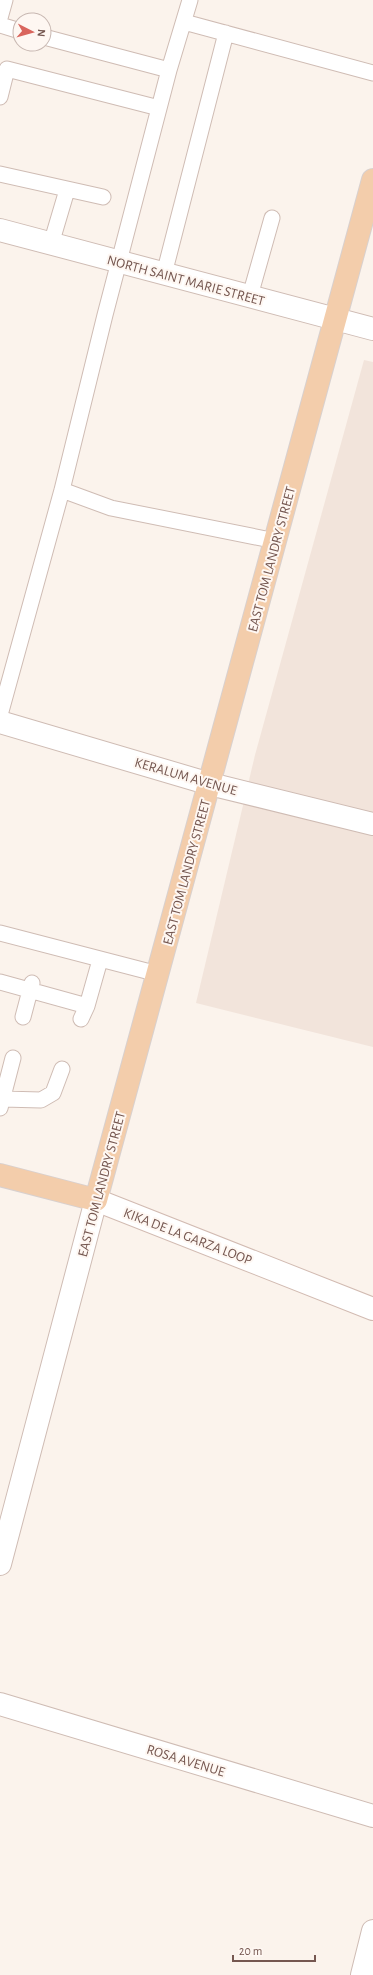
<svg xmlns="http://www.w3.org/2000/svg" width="373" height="1975" font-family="'Alegreya Sans',sans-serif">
<rect width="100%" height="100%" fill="#fbf3ec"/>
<!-- residential -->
<path fill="#f2e4db" d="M364,360L373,362V1047L196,1003L255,755Z"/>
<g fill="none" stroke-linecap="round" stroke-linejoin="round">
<!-- lane casing -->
<g stroke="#cfbcb4" stroke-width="17">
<path id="lane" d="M0,18L5,0
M184,22L373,73
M0,25L20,31
M44,37L169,70
M0,97L7,69L159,108
M0,174L103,197
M51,244L67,190
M164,274L226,33
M250,296L272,218
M62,490L111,508L276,541
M0,715L62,490L105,315L169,70L190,0
M0,933L158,974
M0,982L87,1006L100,960
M23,1017L32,983
M81,1019L87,1006
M3,1099L41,1100L53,1093L62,1069
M0,1108L13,1058"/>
</g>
<!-- street casing -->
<g stroke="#cfbcb4" stroke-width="24">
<path id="street" d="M0,230L373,329
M0,722L210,784L373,824
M0,1564L96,1200
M0,1704L373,1816
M362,1975L373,1931"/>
</g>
<!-- secondary casing -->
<g stroke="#d2bbb2" stroke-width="24">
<path id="secondary" d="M96,1200L373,1309"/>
</g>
<!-- primary casing -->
<g stroke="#d8d0ce" stroke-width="24">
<path id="primary" d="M0,1175L96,1200L373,180"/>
</g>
<!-- lane -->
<use href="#lane" stroke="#fff" stroke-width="15"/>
<!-- street -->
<use href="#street" stroke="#fff" stroke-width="22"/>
<!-- secondary -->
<use href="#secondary" stroke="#fff" stroke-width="22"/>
<!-- primary -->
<use href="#primary" stroke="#f3cdab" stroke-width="22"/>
</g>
<g text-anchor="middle" stroke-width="4" stroke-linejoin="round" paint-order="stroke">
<!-- street labels -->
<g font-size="14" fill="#755750" stroke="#fef7f2">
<text transform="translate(186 280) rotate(15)" y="5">NORTH SAINT MARIE STREET</text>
<text transform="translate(271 559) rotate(-75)" y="5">EAST TOM LANDRY STREET</text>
<text transform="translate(186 776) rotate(16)" y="5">KERALUM AVENUE</text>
<text transform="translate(186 872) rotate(-75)" y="5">EAST TOM LANDRY STREET</text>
<text transform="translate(101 1184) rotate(-75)" y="5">EAST TOM LANDRY STREET</text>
<text transform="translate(188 1236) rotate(21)" y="5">KIKA DE LA GARZA LOOP</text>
<text transform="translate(186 1760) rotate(17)" y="5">ROSA AVENUE</text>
</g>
</g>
<!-- north arrow -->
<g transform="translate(32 32) rotate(96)"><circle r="19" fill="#fef7f2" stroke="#c7b7b1"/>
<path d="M0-3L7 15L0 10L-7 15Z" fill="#d9655d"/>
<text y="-6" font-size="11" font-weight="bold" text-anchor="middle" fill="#755750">N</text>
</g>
<!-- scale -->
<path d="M233 1955v6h82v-6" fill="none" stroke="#755750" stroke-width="2"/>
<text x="239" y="1955" font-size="12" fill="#755750" stroke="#fef7f2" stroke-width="3" paint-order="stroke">20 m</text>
</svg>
